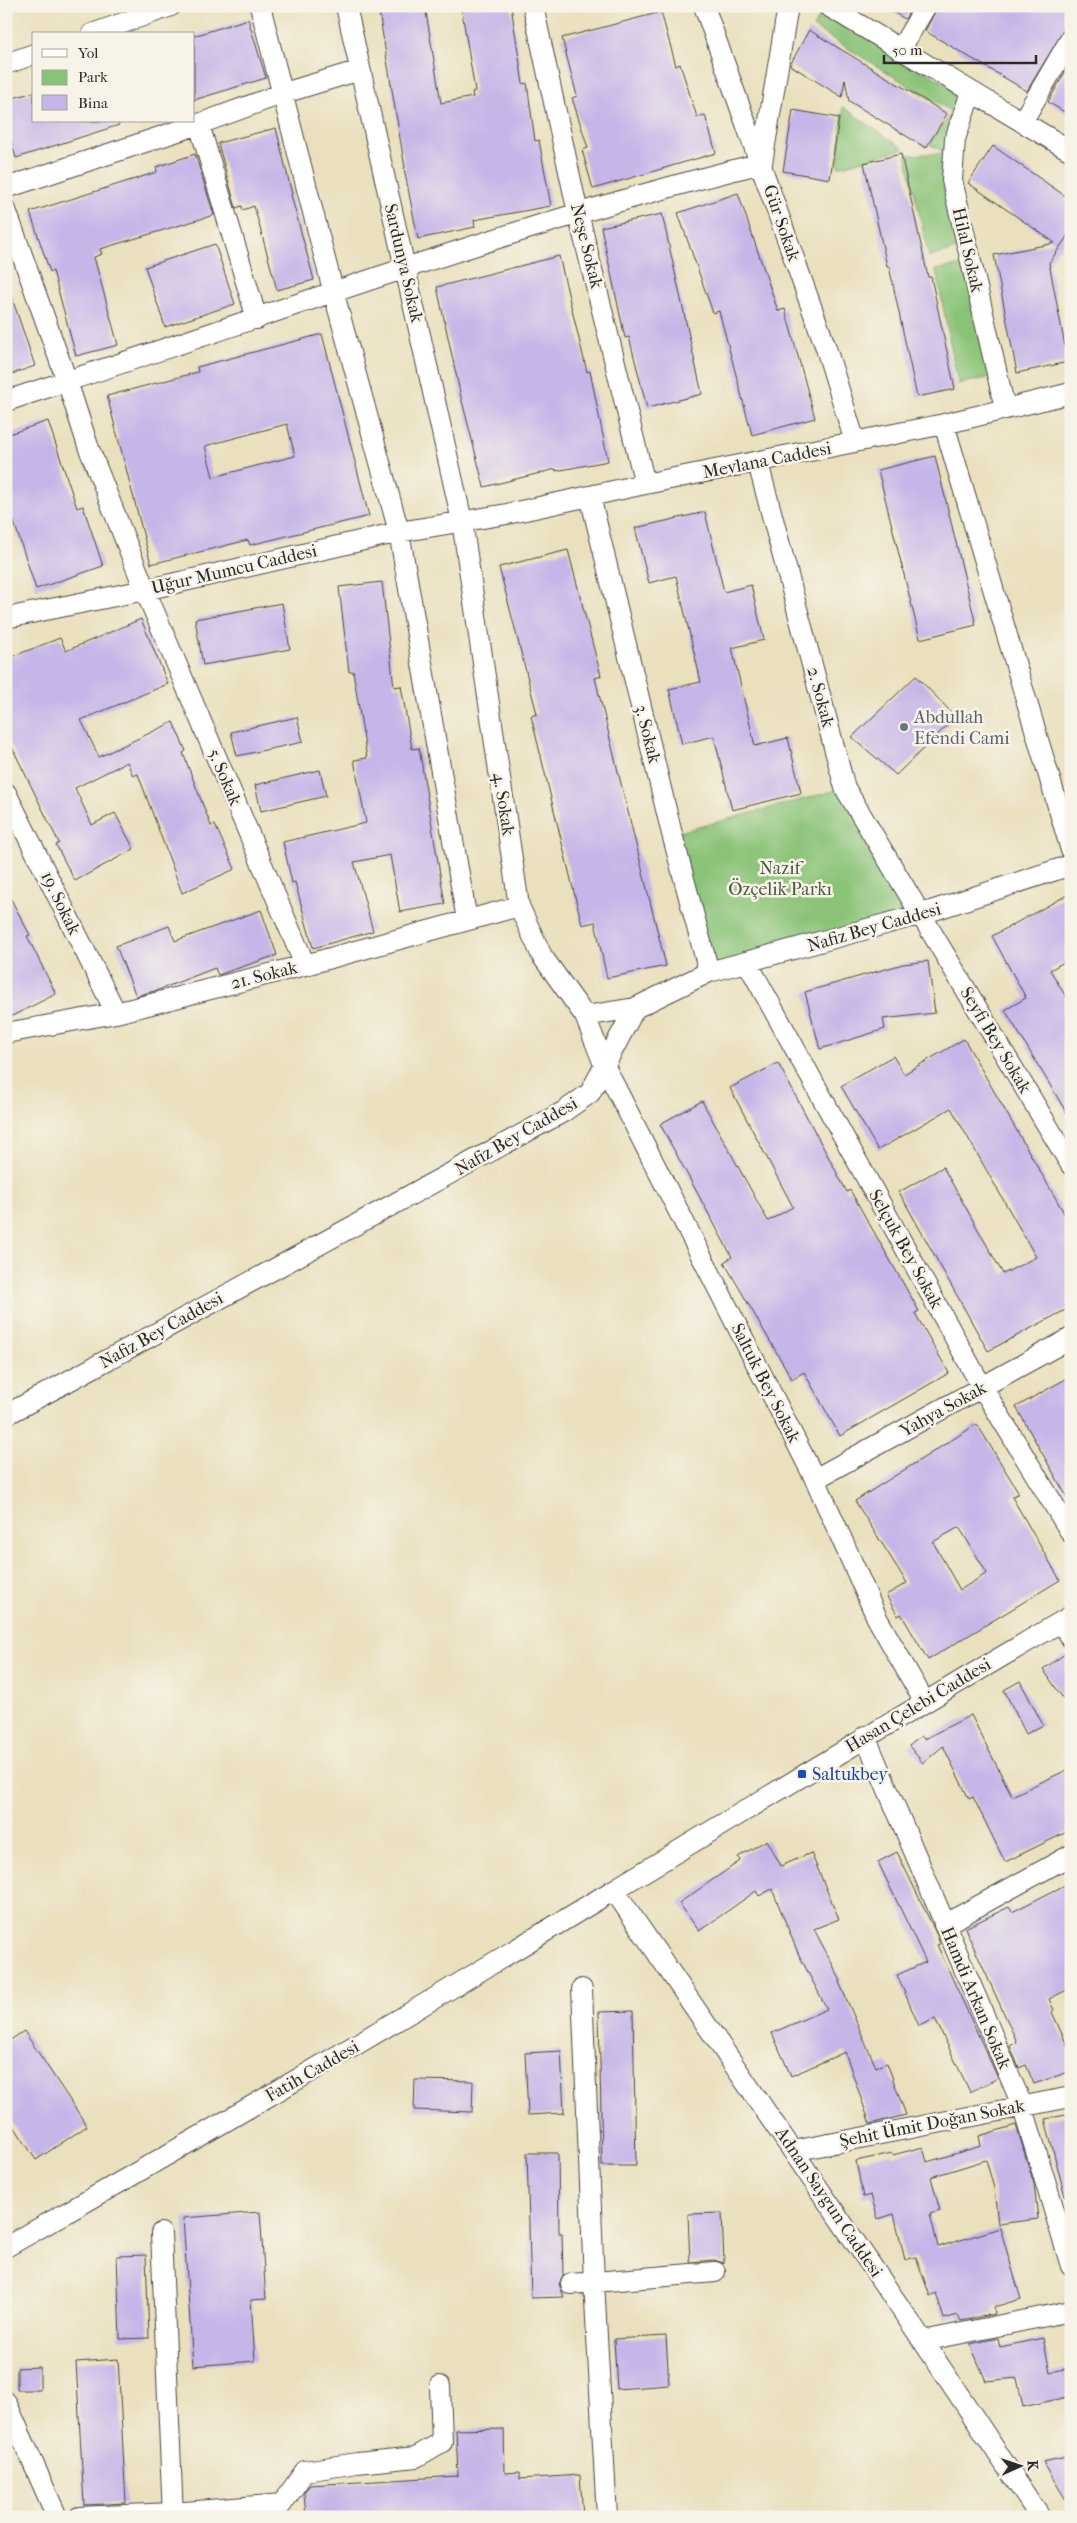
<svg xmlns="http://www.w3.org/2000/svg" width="1077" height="2523" font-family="'IM FELL French Canon',serif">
<rect width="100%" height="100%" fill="#f7f3e8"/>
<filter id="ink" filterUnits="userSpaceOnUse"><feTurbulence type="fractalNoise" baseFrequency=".02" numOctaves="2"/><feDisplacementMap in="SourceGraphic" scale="10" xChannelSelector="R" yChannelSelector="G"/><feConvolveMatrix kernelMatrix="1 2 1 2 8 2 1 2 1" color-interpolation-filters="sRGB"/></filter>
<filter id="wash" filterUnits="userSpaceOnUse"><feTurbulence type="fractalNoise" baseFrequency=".0096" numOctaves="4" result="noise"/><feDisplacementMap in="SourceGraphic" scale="20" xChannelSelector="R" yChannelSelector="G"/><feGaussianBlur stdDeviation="1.12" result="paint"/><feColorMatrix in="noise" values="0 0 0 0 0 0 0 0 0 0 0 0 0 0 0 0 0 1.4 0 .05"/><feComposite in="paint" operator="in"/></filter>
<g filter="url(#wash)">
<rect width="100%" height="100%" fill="#eae0be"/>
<!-- green -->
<path fill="#8ac377" stroke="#5a7751" d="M824,10L964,95L948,153L963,247L929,257L906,155L947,153L929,144L952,112L813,27Z
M843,107L904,149L838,167Z
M966,264L993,377L958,384L936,270Z
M845,788L922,914L709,972L672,834Z"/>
<g id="blocks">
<!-- building -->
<path fill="#c6b5e8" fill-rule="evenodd" d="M378,6H425L441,103L473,97L472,92L475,91L461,6H511L523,84L527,83L535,141L539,140L551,206L474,220L475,227L418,239L404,168H405Z
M883,6H912L905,19Z
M938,6H1071V18L1027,91L925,31Z
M661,12L676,66L680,64L697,117L705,115L716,153L593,189L582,150L588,148L572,98L577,96L562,38Z
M248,19L266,78L194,100V36Z
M809,30L947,114L926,148L849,101L845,79L842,97L790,65Z
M1068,67L1071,69V116L1048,102Z
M34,92V121H118L119,125L16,158L6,124V100Z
M793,110L839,118L830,179L783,171Z
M276,128L292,194L291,195L314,280L277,290L254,206L243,210L242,206L236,208L218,143Z
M993,146L1071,200V231L1049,263L1068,362L1017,373L994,255L1055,243L968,183Z
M195,154L214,215L100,249L102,254L94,257L118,345L76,356L53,271L50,272L30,212L157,172L156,167Z
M901,154L928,277H931L955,389L917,397L889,266H887L864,163Z
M738,193L778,311L785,309L815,418L752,435L719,311L713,313L678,213Z
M662,214L702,394L647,408L629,337L625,338L601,227Z
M215,244L235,304L165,327L145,267Z
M559,256L587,372L590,371L608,461L556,471V469L484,487L461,397L437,287Z
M6,289H9L35,366L6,376Z
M322,334L369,516L250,545L248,540L151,564L107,396L198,372L197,367ZM287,424L295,456L213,477L205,446Z
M48,421L77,508L83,506L103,566L36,589L6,498V435Z
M935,456L976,625L920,639L878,470Z
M705,512L724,592L751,585L764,640L732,648L755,746L788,738L801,793L732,810L714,736L682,744L669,689L701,682L676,576L649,583L635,528Z
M568,550L601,676L595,678L666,966L607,978L595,922L582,925L531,716L537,714L499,567Z
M382,582L394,687L401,686L412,749L419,748L445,904L400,912L390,855L354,862L373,931L313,948L295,882L292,883L283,842L366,823L354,760L367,758L353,671L349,672L339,587Z
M282,603L290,649L203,665L195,619Z
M141,619L168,684L81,720L99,757L173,722L186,751L183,753L211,826L215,825L235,869L182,893L138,774L133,776L127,762L75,788L92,825L115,813L134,849L75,881L56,845L59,843L6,735V659L60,638L66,651Z
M916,676L956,717L896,775L852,737Z
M297,717L303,742L237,756L231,732Z
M320,770L326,796L261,811L255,785Z
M6,890L30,935L27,936L56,994L6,1019Z
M1071,893V958L1050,970L1071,1005V1120L1005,1010L1026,998L992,936Z
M261,910L277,955L218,975L215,968L158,990L136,996L116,946L169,926L175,941Z
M928,961L935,1013L883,1019L885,1029L820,1049L805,992L903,964Z
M964,1039L1071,1225V1307L988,1351L899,1192L943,1167L1003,1274L1036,1257L951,1108L878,1150L841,1086L893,1056L904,1074Z
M778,1063L847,1192L850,1190L919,1311L915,1313L949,1373L840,1436L804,1372L792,1379L724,1262L732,1257L660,1124L702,1101L768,1221L793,1207L730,1088Z
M1071,1376V1504L1016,1407Z
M977,1424L1019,1493L1012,1497L1060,1580L928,1660L901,1614L898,1616L886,1595L907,1583L855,1501ZM959,1527L987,1573L960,1590L933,1542Z
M1065,1654L1071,1663V1710L1043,1669Z
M1020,1681L1043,1725L1026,1734L1004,1690Z
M971,1715L1012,1796L1071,1768V1830L1005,1862L973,1797L969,1799L943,1746L923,1763L909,1746L921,1736L924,1739Z
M767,1840L781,1866L811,1853L839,1919L814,1929L841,1981L839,1982L876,2067L887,2063L906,2115L870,2124L845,2052L791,2076L772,2033L827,2009L798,1953L772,1889L759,1896L756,1891L699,1931L679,1903L740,1861L738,1857Z
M897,1852L936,1933L940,1944L937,1945L998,2078L970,2092L935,2019L919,2026L897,1975L926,1962L878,1862Z
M1071,1882V1988L1049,1999L1054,2010L1052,2012L1071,2054V2071L1034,2084L1026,2065L1019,2068L1010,2046L1017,2042L965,1928L1009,1907L1012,1912Z
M633,2011L636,2166H602L599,2012Z
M24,2031L87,2126L36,2160L6,2114V2043Z
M561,2051L564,2113L528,2115L525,2053Z
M415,2080L473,2081L472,2112L414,2110Z
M1071,2114V2196H1065L1045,2119Z
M1016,2125L1034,2184L1038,2219L998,2224L994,2188L986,2160L931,2177L940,2211L930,2214L938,2247L1000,2228L1021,2299L994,2307L995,2314L961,2321L958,2315L944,2319L936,2293L930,2296L916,2257L905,2260L894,2214L878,2219L871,2195L863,2197L856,2161L892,2153L893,2155L923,2147L927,2162L981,2146L979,2136Z
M527,2153H558L559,2233H562L563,2275L559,2284L564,2297L531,2298Z
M260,2212L266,2299L251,2300L255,2361L193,2366L183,2218Z
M722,2213L724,2263L714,2260L690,2262L688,2214Z
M146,2255L149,2338L120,2339L117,2256Z
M666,2336L669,2385L617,2389L614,2339Z
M998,2338L1000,2347L1043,2338L1050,2372L1071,2368V2396L1023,2407L1017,2378L986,2381L970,2344Z
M118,2359L126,2503L84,2505L76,2362Z
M40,2367V2390H17V2368Z
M504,2429L505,2473L520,2472V2479L580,2475L583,2517H306L304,2492L310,2485L458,2476L456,2430Z
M1071,2456V2508L1043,2462Z"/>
</g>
</g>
<g filter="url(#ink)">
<use href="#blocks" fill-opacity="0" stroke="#484641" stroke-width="1"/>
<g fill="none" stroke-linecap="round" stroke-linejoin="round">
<!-- minor casing -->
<g stroke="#484641" stroke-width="22">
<path id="minor" d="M260,6L334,294L399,532L467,920
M346,6L462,521L519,906L542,956L585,1016L605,1067L815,1479L877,1618L924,1701
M533,6L578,213L645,484
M704,6L826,348L855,442
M828,6L1071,151
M92,34L171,6
M900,50L926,6
M6,64L34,54
M971,92L955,139L952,180L1005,408
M1022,122L1071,38
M6,188L199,124
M6,210L67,381L6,401
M257,319L199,124L284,93L360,70
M944,424L1071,850
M758,463L845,788L1071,1165
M590,496L672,834L709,972
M6,618L145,590L399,532L507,514L645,484L944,424L1071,393
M6,793L116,1013
M747,962L982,1387L1071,1533
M305,965L145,590L88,446L67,381C298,306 526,221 762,163L788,6
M585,1016L635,1008
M6,1033L116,1013L305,965L519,906
M6,1415L563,1112L590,1093L635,1008L709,972L922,914L1071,865
M815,1479L1071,1338
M1062,1622L1071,1638
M865,1736L1022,2105L1071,2266
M614,1890L923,2341L1040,2517
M944,1925L1071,1855
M582,1989L594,2282L607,2517
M793,2151L1071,2097
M161,2233L173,2517
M6,2247C210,2132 412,2013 612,1891C765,1799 916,1706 1071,1616
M571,2284L715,2272
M923,2341L1071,2311
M6,2402L57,2517
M79,2517L173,2513L282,2504L305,2471L357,2463L416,2457L442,2442L440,2386"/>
</g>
<!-- minor -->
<use href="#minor" stroke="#fff" stroke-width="20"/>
</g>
</g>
<!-- markers -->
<circle fill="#6b7280" stroke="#f7f3e8" stroke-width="2" cx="904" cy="727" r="5"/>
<rect fill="#1a4fb4" stroke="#f7f3e8" stroke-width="2" x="797" y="1769" width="10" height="10" rx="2.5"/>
<g text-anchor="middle" stroke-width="5" stroke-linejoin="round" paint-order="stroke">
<!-- street labels -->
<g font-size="18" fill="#2b2b2b" stroke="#f7f3e8">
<text transform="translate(782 223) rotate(71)" y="6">Gür Sokak</text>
<text transform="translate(587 246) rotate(76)" y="6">Neşe Sokak</text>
<text transform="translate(968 250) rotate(77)" y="6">Hilal Sokak</text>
<text transform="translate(404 263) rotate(77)" y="6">Sardunya Sokak</text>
<text transform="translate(767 460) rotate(-11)" y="6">Mevlana Caddesi</text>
<text transform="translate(234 569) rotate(-13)" y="6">Uğur Mumcu Caddesi</text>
<text transform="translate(821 697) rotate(75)" y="6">2. Sokak</text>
<text transform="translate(648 734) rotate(76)" y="6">3. Sokak</text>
<text transform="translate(225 777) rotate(67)" y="6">5. Sokak</text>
<text transform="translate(504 804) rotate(81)" y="6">4. Sokak</text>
<text transform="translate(61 903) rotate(64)" y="6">19. Sokak</text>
<text transform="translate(874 927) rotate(-16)" y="6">Nafiz Bey Caddesi</text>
<text transform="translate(264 975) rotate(-14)" y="6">21. Sokak</text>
<text transform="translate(996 1040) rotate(59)" y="6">Seyfi Bey Sokak</text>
<text transform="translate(516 1136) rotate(-30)" y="6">Nafiz Bey Caddesi</text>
<text transform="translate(906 1249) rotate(61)" y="6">Selçuk Bey Sokak</text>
<text transform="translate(161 1330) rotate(-29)" y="6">Nafiz Bey Caddesi</text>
<text transform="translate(766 1383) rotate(63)" y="6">Saltuk Bey Sokak</text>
<text transform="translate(943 1409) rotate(-29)" y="6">Yahya Sokak</text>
<text transform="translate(918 1705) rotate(-31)" y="6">Hasan Çelebi Caddesi</text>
<text transform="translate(976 1998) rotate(67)" y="6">Hamdi Arkan Sokak</text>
<text transform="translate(312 2071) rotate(-30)" y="6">Fatih Caddesi</text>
<text transform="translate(932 2123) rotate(-11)" y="6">Şehit Ümit Doğan Sokak</text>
<text transform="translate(829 2202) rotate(56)" y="6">Adnan Saygun Caddesi</text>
</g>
<!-- worship labels -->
<g font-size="18" fill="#5b616d" stroke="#f7f3e8" text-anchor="start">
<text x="914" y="723">Abdullah<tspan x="914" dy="21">Efendi Cami</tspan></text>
</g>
<!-- park labels -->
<g font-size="18" fill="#485942" stroke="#f7f3e8">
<text x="780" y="874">Nazif<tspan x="780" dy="21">Özçelik Parkı</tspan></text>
</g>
<!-- transit labels -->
<g font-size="18" fill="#164399" stroke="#f7f3e8" text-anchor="start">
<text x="812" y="1780">Saltukbey</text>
</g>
</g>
<!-- margin -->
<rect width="1077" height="2523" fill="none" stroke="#f7f3e8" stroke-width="25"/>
<!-- legend -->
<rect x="32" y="32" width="162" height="90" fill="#f7f3e8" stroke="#a5a39c"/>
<rect x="42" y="49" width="25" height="8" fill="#ffffff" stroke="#a5a39c"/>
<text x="78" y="58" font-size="15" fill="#2b2b2b">Yol</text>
<rect x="42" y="70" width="25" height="15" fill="#8ac377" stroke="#a5a39c"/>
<text x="78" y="82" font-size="15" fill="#2b2b2b">Park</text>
<rect x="42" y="95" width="25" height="15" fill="#c6b5e8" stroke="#a5a39c"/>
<text x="78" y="108" font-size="15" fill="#2b2b2b">Bina</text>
<!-- north arrow -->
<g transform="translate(1020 2466) rotate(87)" stroke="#f7f3e8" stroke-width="4" paint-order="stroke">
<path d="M0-4L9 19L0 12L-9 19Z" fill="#2b2b2b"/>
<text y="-8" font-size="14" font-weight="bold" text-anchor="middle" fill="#2b2b2b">K</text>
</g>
<!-- scale -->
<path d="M884 55v8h152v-8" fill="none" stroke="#2b2b2b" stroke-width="2.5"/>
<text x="892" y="55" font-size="15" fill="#2b2b2b" stroke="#f7f3e8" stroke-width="4" paint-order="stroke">50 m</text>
</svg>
